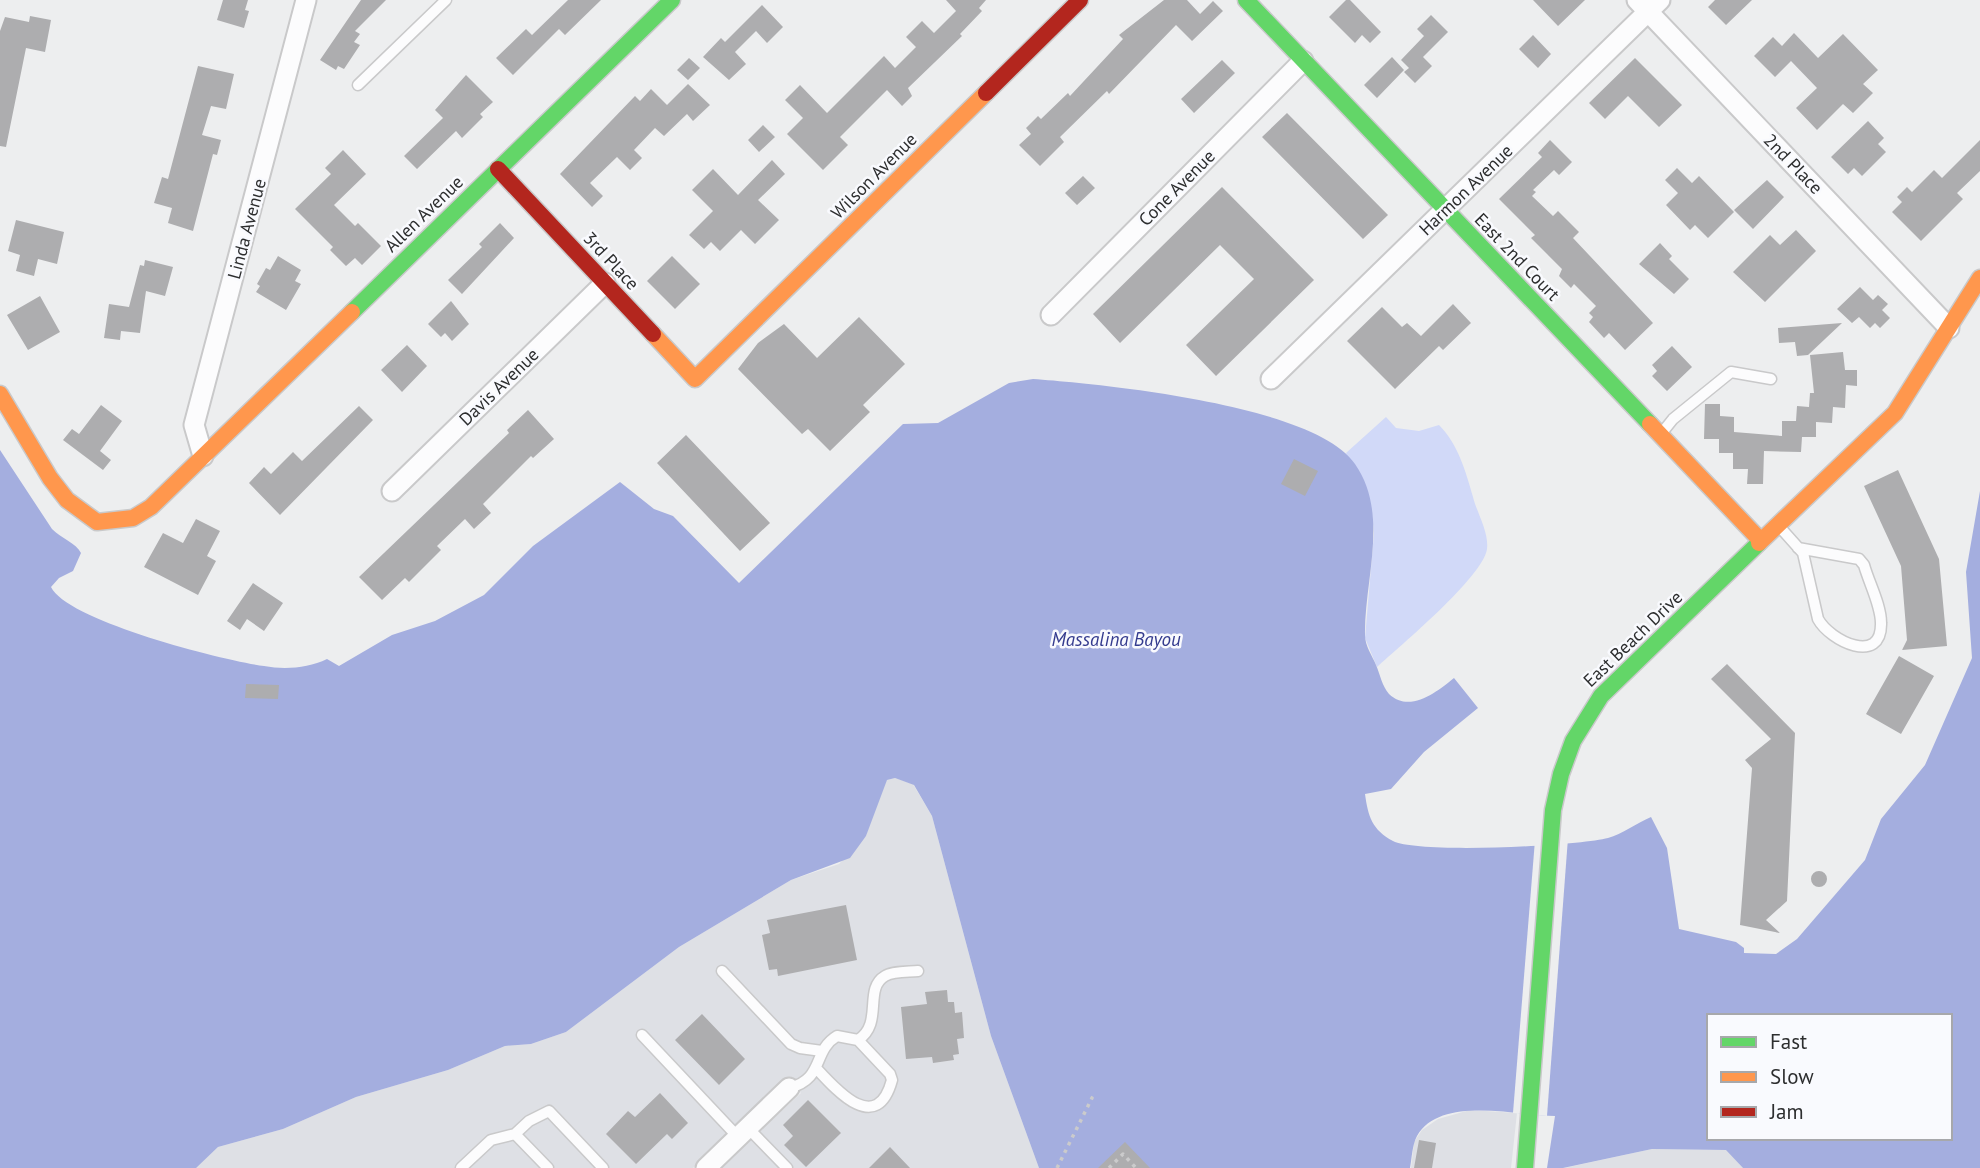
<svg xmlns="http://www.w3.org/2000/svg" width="1980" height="1168" font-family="'PT Sans',sans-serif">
<rect width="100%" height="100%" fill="#edeeef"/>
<!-- built -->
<path fill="#dee0e5" d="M895,778L913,784L932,816L991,1036L1039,1168H720L801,1093L787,1079L693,1168H195L218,1147L283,1129L356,1097L448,1070L505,1046L531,1044L566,1032L679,947L791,880L839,864L866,836L880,790L887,780Z
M1470,1110L1517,1113L1511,1168H1411L1414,1142L1422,1130L1438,1119Z
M1652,1149L1727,1150L1743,1168H1564Z"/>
<!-- green -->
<path fill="#d1d9f8" d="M1386,417L1396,428L1419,431L1439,425C1458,444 1466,472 1473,497C1477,513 1489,532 1487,549C1483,577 1400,646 1377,667L1365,638L1374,533L1372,514L1346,453Z"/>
<!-- water -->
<path fill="#a4aedf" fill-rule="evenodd" d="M1033,379C1103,384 1316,405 1355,464C1390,514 1364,580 1365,635C1365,646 1372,655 1376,665C1380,674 1382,686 1389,694C1410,714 1438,691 1454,678L1478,708L1424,752L1391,789L1365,794C1368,816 1372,830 1393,841C1418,854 1578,846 1608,838C1622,834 1637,823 1651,817L1667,848L1679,929L1736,942L1744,948V953L1776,954L1797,939L1865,860L1881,819L1925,765L1972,658L1966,572L1980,491V1168H1743L1726,1150L1652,1149L1563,1168H1547L1555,1116C1517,1116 1441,1095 1417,1136C1412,1145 1412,1158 1410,1168H1039L991,1036L932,816L914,785L895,778L887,780L866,836L850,858L791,880L679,947L566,1032L531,1044L505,1046L448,1070L356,1097L283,1129L218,1147L196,1168H0V450L52,529C61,538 76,543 81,553L73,571L59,578L51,587C67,621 225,661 264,666C285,670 308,668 327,659L339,666L392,635L435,621L484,595L533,546L620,482L654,509L673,516L739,583L903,424L938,423L1009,383ZM1709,1016H1950V1138H1709Z"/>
<!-- pier -->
<path fill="#edeeef" d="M1568,838L1547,1116L1513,1113L1535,840Z"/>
<!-- building -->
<path fill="#adadaf" d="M223,0H248L245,10L249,11L244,28L217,20Z
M361,0H386L355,31L360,34L354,42L360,45L344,69L338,66L336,70L320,60Z
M568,0H601L565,35L559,29L513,75L496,58L526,29L532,35Z
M946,0H986L979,8L982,11L960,34L962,36L908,88L912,96L902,106L887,90L840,137L848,145L823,170L787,134L803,118L785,100L800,85L827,113L884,56L895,68L916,47L906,37L922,21L934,33L956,11Z
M1164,0H1187L1200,14L1213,1L1223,11L1192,41L1176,25L1109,94L1107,91L1060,137L1064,142L1040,166L1019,145L1031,134L1026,128L1038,116L1041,119L1068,93L1070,96L1123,39L1119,35Z
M1346,0H1350L1381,32L1370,43L1362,35L1355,43L1329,17Z
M1533,0H1585L1558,26Z
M1715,0H1752L1726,25L1708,7Z
M762,5L783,27L767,43L756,31L735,52L746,64L729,80L703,57L721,38L725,42Z
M1431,15L1448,32L1423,57L1432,66L1415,83L1404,72L1409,68L1401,60L1424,36L1417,29Z
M30,16L51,20L45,52L26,48L6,147L0,146V31L5,17L29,22Z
M1794,33L1818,58L1843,34L1878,70L1863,84L1873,93L1853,113L1843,104L1817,130L1796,108L1817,88L1791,61L1775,77L1754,56L1773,37L1782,46Z
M1533,35L1551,54L1538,68L1519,49Z
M1392,57L1404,70L1377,98L1364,85Z
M689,58L700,68L688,80L677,70Z
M1635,58L1682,105L1659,127L1628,96L1605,119L1589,103Z
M1222,60L1235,73L1194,113L1181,99Z
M198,66L234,74L226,109L211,106L202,135L221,140L217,155L213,154L193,231L168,223L172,208L154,203L162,177L168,179Z
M466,75L493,102L480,114L483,117L462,138L456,131L417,169L404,156L443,118L435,110Z
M688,84L710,105L693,121L687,114L664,136L655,128L634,150L642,158L630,170L617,157L590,183L603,196L592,207L560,174L635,96L640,101L651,89L667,105Z
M1287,113L1388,215L1363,239L1262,137Z
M1868,121L1884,138L1878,144L1886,152L1862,176L1854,168L1848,174L1831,157Z
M763,125L775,137L759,152L748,140Z
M1550,140L1572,162L1559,175L1554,170L1533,190L1536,192L1532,196L1553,216L1558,211L1579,232L1573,238L1653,323L1625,350L1609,333L1604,338L1589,322L1593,317L1589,313L1596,306L1574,284L1571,288L1559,276L1562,269L1531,238L1535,235L1499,199L1542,157L1538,153Z
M1980,140V171L1957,193L1963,199L1921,241L1892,212L1902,202L1897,197L1907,187L1912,192L1934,170L1942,178Z
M343,150L366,174L334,205L355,226L358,223L381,246L362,265L355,258L346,266L330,250L333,247L295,209L331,174L325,168Z
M772,160L785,174L758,200L779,220L755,244L741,230L720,251L711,242L704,249L689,235L713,211L692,190L713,169L738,195Z
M1677,168L1692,183L1699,176L1734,212L1708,238L1695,225L1690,230L1666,205L1678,193L1665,180Z
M1083,176L1095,188L1077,205L1065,193Z
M1767,180L1784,197L1753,229L1734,210Z
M1222,187L1314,280L1216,376L1186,345L1254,279L1220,245L1120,343L1093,314Z
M16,220L64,232L57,264L38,259L34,276L16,271L20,255L8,251Z
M500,223L514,238L462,294L448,280L482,247L479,244Z
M1796,230L1816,251L1765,302L1733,272L1770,235L1780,245Z
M1660,243L1672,256L1669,259L1689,279L1674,294L1639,264Z
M278,256L301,270L295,281L301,284L286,310L256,292L260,286L257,284L266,268L270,270Z
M672,256L700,284L675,309L647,281Z
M145,260L173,267L165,296L146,291L140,333L121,331L120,340L104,338L109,304L129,307L140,265L144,266Z
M1860,287L1873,300L1878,295L1888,304L1882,310L1890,318L1880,328L1875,323L1870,328L1859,317L1852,323L1837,309Z
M40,296L60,332L28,350L7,315Z
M451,301L469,324L452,341L445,333L441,337L428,324Z
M1453,304L1471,323L1443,350L1439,346L1395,389L1347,341L1382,307L1402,327L1407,323L1421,336Z
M859,317L905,364L863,405L870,412L830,451L808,429L802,434L738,369L758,343L784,324L817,358Z
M1842,323L1808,355L1797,356L1795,342L1779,343L1778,328Z
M407,345L427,366L402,392L381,370Z
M1672,346L1692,367L1667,391L1652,376L1657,371L1652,365Z
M1843,352L1845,370H1857V386L1846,385L1845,408L1833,407L1832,423L1816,422V437H1802L1801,452L1764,451L1763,484H1747L1748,469H1733V453H1719V439H1704L1705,404H1720V416L1734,417V432L1782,436V421H1796L1797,406L1809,407L1810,393H1814L1810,355Z
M101,405L122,421L100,451L111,460L103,470L63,440L72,429L79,434Z
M359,406L373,420L280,515L249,483L264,467L271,474L293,452L302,461Z
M528,410L554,439L533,458L531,456L483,504L491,513L474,529L465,519L437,546L441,550L409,582L405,578L382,600L359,577L509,433L507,430Z
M686,435L770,523L740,551L657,463Z
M1294,459L1318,471L1305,496L1281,484Z
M1898,470L1939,559L1947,646L1902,650L1907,640L1901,566L1864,486Z
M196,519L220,531L207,556L216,561L198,595L144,567L163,533L183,543Z
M253,583L283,603L264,631L247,619L240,630L227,621Z
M1899,656L1934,676L1901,734L1866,714Z
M1727,664L1795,733L1787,901L1766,920L1780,933L1740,925L1752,768L1745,760L1771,739L1711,679Z
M246,684L279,685L278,699L245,698Z
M1811 879a8 8 0 1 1 16 0a8 8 0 1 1-16 0Z
M846,905L857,960L778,976L777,969L769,970L762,935L770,933L767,920Z
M947,990L948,1002H954L955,1013L962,1012L964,1038L957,1039L959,1054L953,1055L954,1060L933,1063L932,1057L906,1059L901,1007L927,1004L925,992Z
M702,1014L745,1059L719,1085L675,1040Z
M660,1093L688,1123L672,1139L667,1134L636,1164L606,1134L628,1111L635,1117Z
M808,1100L841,1133L806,1167L784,1145L793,1136L783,1125Z
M1419,1140L1436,1143L1432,1168H1414Z
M1125,1142L1150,1168H1098Z
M890,1147L910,1168H869Z"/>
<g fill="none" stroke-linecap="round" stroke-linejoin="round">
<!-- lane casing -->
<g stroke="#c9c9ca" stroke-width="13">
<path id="lane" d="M358,85L446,0
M1661,434L1673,419L1731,372L1771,379
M1778,525L1803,553L1818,619C1830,641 1882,666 1881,623C1881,605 1869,583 1864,565L1859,559L1798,548
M722,971L791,1044L800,1048L822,1051
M642,1035L738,1137
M817,1069C838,1092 877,1135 892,1080L890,1074L858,1040
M789,1088C825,1079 812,1051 837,1036L858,1040C884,1023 863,989 885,976C893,971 908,972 918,971
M748,1128L787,1168
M461,1168L491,1140L515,1134
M548,1168L515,1134L529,1121L549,1111L603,1168"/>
</g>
<!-- street casing -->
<g stroke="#c9c9ca" stroke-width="23">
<path id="street" d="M1637,0L1949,328
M1051,315L1303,61
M1271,379L1660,0
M203,456L194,425L306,0
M392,491L605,283
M706,1168L789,1088"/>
</g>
<!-- fast casing -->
<g stroke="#c9c9ca" stroke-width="19">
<path id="fast" d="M1246,0L1650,424
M352,312L672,0
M1525,1168L1553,810L1561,774L1573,741L1601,696L1759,543"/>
</g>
<!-- slow casing -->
<g stroke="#c9c9ca" stroke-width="19">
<path id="slow" d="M653,334L695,379L986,93
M0,394L50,478L67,500L97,522L133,518L151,507L352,312
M1650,424L1761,541
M1759,543L1895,413L1980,278"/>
</g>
<!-- jam casing -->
<g stroke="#c9c9ca" stroke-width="19">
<path id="jam" d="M986,93L1080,0
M498,169L653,334"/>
</g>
<!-- path -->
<path stroke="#cbcbcc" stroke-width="3.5" stroke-dasharray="3.5 5" stroke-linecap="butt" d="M1057,1168L1092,1098L1086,1095
M1109,1168L1123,1154L1136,1168"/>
<!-- lane -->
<use href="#lane" stroke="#fcfcfd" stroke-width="10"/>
<!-- street -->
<use href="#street" stroke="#fcfcfd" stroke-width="19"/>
<!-- fast -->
<use href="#fast" stroke="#63d668" stroke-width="16"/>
<!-- slow -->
<use href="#slow" stroke="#ff974d" stroke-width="16"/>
<!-- jam -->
<use href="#jam" stroke="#b3261e" stroke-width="16"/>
</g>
<g text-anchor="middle" stroke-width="5" stroke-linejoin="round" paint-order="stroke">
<!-- street labels -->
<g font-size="18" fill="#2d2e2f" stroke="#f9fafe">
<text transform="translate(1793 164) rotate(46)" y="6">2nd Place</text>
<text transform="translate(874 176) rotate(-45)" y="6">Wilson Avenue</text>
<text transform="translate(1177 188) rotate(-45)" y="6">Cone Avenue</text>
<text transform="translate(1466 190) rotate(-44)" y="6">Harmon Avenue</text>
<text transform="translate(424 214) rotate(-44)" y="6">Allen Avenue</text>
<text transform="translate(247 229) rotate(-75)" y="6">Linda Avenue</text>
<text transform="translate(1517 257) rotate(46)" y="6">East 2nd Court</text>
<text transform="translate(611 261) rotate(47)" y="6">3rd Place</text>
<text transform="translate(499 387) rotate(-44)" y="6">Davis Avenue</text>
<text transform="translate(1633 639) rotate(-44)" y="6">East Beach Drive</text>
</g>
<!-- water labels -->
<g font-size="19" font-style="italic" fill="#343b8e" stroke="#f9fafe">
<text x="1116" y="646">Massalina Bayou</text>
</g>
</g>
<!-- legend -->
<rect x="1707" y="1014" width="245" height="126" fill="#f9fafe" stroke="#a7a8ab" stroke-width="2"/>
<rect x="1721" y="1037" width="35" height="10" fill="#63d668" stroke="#a7a8ab" stroke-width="2"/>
<text x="1770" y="1049" font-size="21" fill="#2d2e2f">Fast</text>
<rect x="1721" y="1072" width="35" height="10" fill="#ff974d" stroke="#a7a8ab" stroke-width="2"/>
<text x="1770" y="1084" font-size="21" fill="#2d2e2f">Slow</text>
<rect x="1721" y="1107" width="35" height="10" fill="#b3261e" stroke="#a7a8ab" stroke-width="2"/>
<text x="1770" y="1119" font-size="21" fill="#2d2e2f">Jam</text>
</svg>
